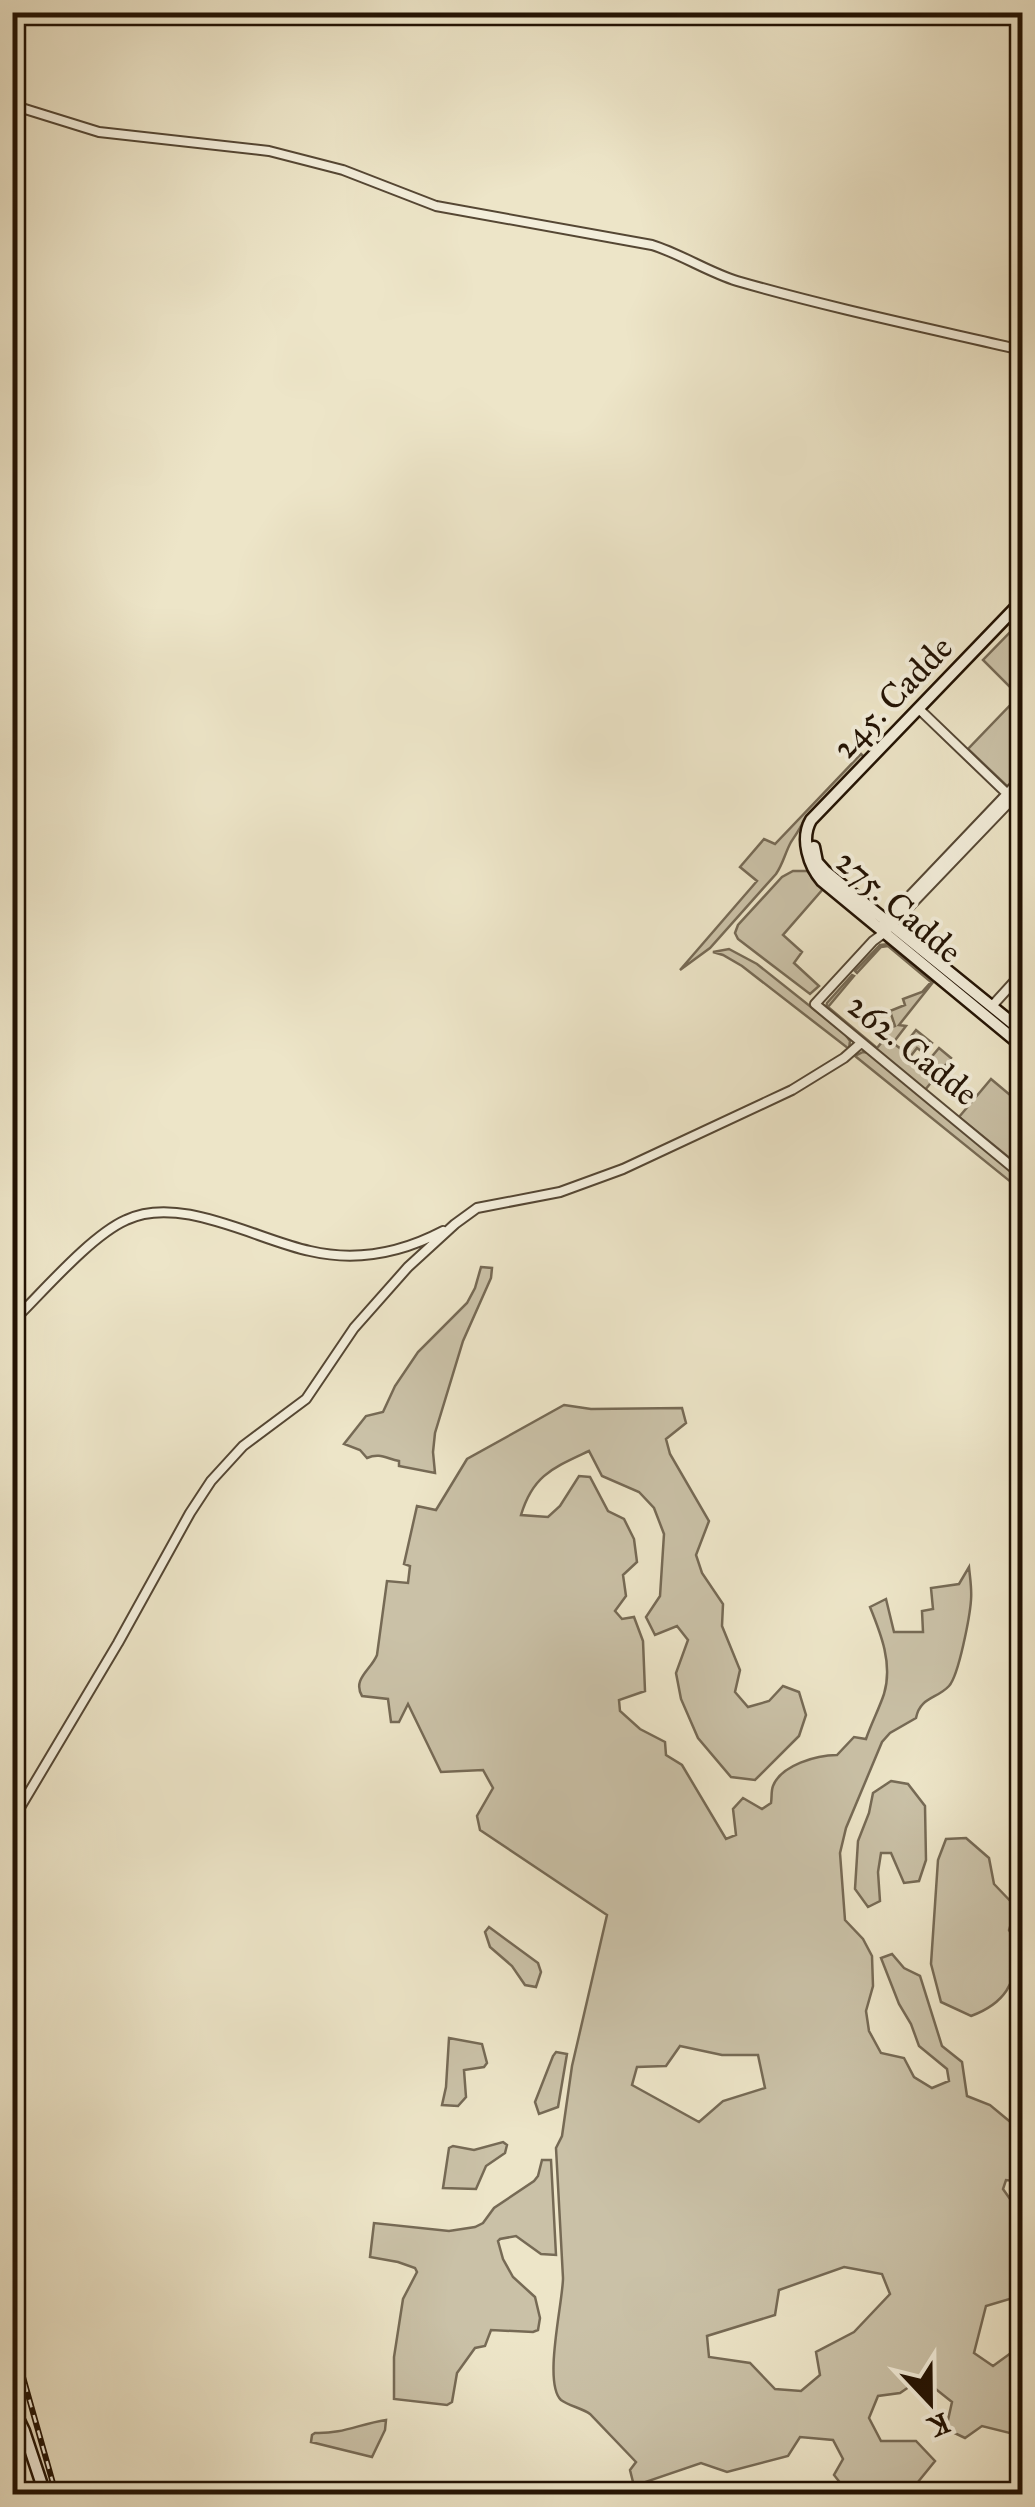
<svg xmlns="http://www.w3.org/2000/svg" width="1035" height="2507" font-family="'IM FELL Great Primer',serif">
<rect width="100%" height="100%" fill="#ede5c8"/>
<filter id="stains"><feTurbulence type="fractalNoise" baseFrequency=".002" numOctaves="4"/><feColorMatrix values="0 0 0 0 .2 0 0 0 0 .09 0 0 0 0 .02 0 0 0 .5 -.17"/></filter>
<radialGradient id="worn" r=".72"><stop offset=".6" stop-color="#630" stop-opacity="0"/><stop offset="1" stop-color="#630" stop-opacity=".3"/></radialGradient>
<!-- green -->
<path fill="#cac1a7" stroke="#766a55" stroke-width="2.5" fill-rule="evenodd" d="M1019,623L1022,626V772L1008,787L968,749L1019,696L983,660Z
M861,754L864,757L804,820C800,829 797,833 791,842C785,853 783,864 776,874L710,948L680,970L757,881L740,867L764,839L775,844Z
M793,871H807L823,889L783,935L802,952L794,963L819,986L810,994L738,939L735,933L738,925L782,877Z
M889,944L934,981L899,1025L906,1026L893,1043L901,1049L916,1030L932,1043L924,1053L917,1048L910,1057L923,1067L939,1048L951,1058L925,1090L826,1008L827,1003L852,975L854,976L828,1007L877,1048L886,1037L881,1031L895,1026L890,1011L905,1005L903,999L922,992L931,982L888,946L881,947L857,973L855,971L880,945Z
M729,949L757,964L845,1034L850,1041L849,1049L742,966L723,955L713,952Z
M863,1052L870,1053L1022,1179V1191L855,1056Z
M991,1079L1022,1105V1168L959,1117Z
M481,1267L492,1268L491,1278L463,1341L435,1433L433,1452L435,1473L399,1466V1461C387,1459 380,1452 367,1458L360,1450L344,1444L366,1416L383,1412L395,1386L418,1352L467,1303L475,1288Z
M564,1405L591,1409L682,1408L686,1423L666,1439L670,1454L709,1521L696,1555L702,1573L723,1604L722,1626L740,1670L735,1692L748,1707L769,1701L783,1686L799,1692L806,1715L799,1736L755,1780L731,1777L698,1738L681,1699L676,1673L688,1640L677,1626L655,1635L646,1617L660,1596L664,1534L654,1508L639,1492L602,1476L589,1451C553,1468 533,1475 521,1515L548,1517L560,1506L579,1476L590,1477L608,1511L624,1519L634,1539L637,1562L623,1575L626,1596L615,1611L622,1619L634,1617L643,1641L645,1691L619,1700L620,1711L640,1729L665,1742L666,1755L682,1765L726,1839L736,1835L733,1809L743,1798L762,1809L771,1803C772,1797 771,1791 773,1786C781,1765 817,1755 837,1755L854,1737L866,1739C871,1724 879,1709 884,1694C893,1664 881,1634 870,1607L886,1599L894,1632H923L922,1611L933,1609L931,1588L959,1584L969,1567C970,1578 972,1589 971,1600C970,1615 959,1675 949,1686C937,1699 920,1697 916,1718L890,1733L882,1742L846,1828L840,1853L845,1920L863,1939L872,1956L873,1986L866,2011L869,2031L881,2053L904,2058L914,2077L932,2088L949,2081L947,2069L919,2046L911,2024L899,2004L881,1958L892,1954L904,1968L920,1976L942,2046L962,2062L967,2096L990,2105L1014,2125L1017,2148L1022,2154V2182L1006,2180L1003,2189L1017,2209L1022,2213V2274L1013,2298L986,2306L974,2353L993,2366L1015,2350L1022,2351V2436L982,2426L965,2438L946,2429L952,2402L922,2378L900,2393L878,2396L869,2418L881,2441H916L935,2461L918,2482L876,2494H849L834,2475L843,2459L833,2440L800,2437L788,2456L727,2472L701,2463L634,2486L630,2470L636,2462L590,2414C582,2408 569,2406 561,2400C543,2383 563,2302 563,2278L556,2148L562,2136L572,2066L607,1915L480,1830L477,1816L493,1788L483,1770L441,1772L408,1704L399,1722H391L388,1699L362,1696C352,1679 371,1670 377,1655L387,1581L408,1583L410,1566L404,1564L417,1506L436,1510L467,1459ZM680,2046L722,2055H758L765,2088L723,2101L699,2122L632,2085L637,2067L666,2066ZM844,2267L882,2274L890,2294L854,2332L816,2352L820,2375L801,2391L775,2389L750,2363L709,2357L707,2336L775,2315L779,2290Z
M891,1781L908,1784L925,1806L926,1860L919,1881L904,1883L891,1853H881L878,1872L880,1901L868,1907L855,1889L858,1841L869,1813L873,1793Z
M966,1838L989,1858L994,1884L1016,1907L1009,1930L1020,1949C1014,1984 1006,2003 971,2016L941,2002L931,1964L938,1860L946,1839Z
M489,1927L538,1963L541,1972L536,1987L525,1985L512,1966L490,1947L485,1932Z
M449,2038L482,2044L487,2063L484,2067L464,2070L466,2097L458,2106L442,2105L446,2087Z
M556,2052L567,2054L558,2107L539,2114L535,2102L553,2056Z
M503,2142L507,2145L505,2153L486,2166L476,2189L443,2188L449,2148L453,2146L474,2150Z
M542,2160H551L556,2255L541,2254L516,2236L500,2239L498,2241L503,2259L513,2277L535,2297L540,2318L538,2330L533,2332L491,2330L485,2346L475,2348L457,2373L452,2402L447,2405L394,2399V2357L403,2299L417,2272L415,2268L398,2262L370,2257L374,2223L449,2231L475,2227L483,2223L494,2208L534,2181L538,2176Z
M386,2420L385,2430L372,2457L311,2442L312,2435L315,2433C343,2434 359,2424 386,2420Z"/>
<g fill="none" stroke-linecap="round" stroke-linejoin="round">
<!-- street casing -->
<g stroke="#554734" stroke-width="12">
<path id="street" d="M12,105L99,132L269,151L343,170L436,206L652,245C681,254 708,272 737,281C831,308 927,328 1022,350
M1015,609L1022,619
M919,709L1022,808
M1022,789L884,933L873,941L815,1004L1022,1175
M883,924L1022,778
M992,1006L1022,973
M12,1322C42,1293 90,1236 126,1220C180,1194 257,1240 310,1251C357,1262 401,1253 443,1231
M12,1821L118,1643L190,1513L211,1481L243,1446L306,1399L354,1328L408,1267L455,1224L477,1208L560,1192L623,1169L792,1090L844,1058L861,1043"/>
</g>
<!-- secondary casing -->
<g stroke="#221203" stroke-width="15">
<path id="secondary" d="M1022,601L811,820C800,839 809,866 822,881L1022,1046
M814,847L817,862L826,872L1022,1031
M12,2406L24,2431L45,2494"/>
</g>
<!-- street -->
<use href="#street" stroke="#f3eedb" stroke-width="8"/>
<!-- secondary -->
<use href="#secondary" stroke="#f3eedb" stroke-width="10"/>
<!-- rail casing -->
<g stroke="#221203" stroke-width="6">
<path id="rail" d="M12,2338L56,2494"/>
</g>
<!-- rail -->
<use href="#rail" stroke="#f3eedb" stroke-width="2.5" stroke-dasharray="8" stroke-linecap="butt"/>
</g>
<g text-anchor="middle" stroke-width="8" stroke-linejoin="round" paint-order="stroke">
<!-- street labels -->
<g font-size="35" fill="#221203" stroke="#f3eedb">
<text transform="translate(892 697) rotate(-46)" y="12">245. Cadde</text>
<text transform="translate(899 906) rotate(41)" y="12">275. Cadde</text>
<text transform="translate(913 1049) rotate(39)" y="12">262. Cadde</text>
</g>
</g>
<!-- margin -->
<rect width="1035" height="2507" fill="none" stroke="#ede5c8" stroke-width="50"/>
<rect x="15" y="15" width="1005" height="2477" fill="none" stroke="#221203" stroke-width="5"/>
<rect x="25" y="25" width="985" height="2457" fill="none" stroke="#221203" stroke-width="2.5"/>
<!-- north arrow -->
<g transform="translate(930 2402) rotate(158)" stroke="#f3eedb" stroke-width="8" paint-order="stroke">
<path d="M0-8L18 38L0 25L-18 38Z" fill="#221203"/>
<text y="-15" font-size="28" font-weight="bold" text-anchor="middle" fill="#221203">K</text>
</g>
<rect width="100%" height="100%" filter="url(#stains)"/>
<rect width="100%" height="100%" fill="url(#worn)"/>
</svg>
